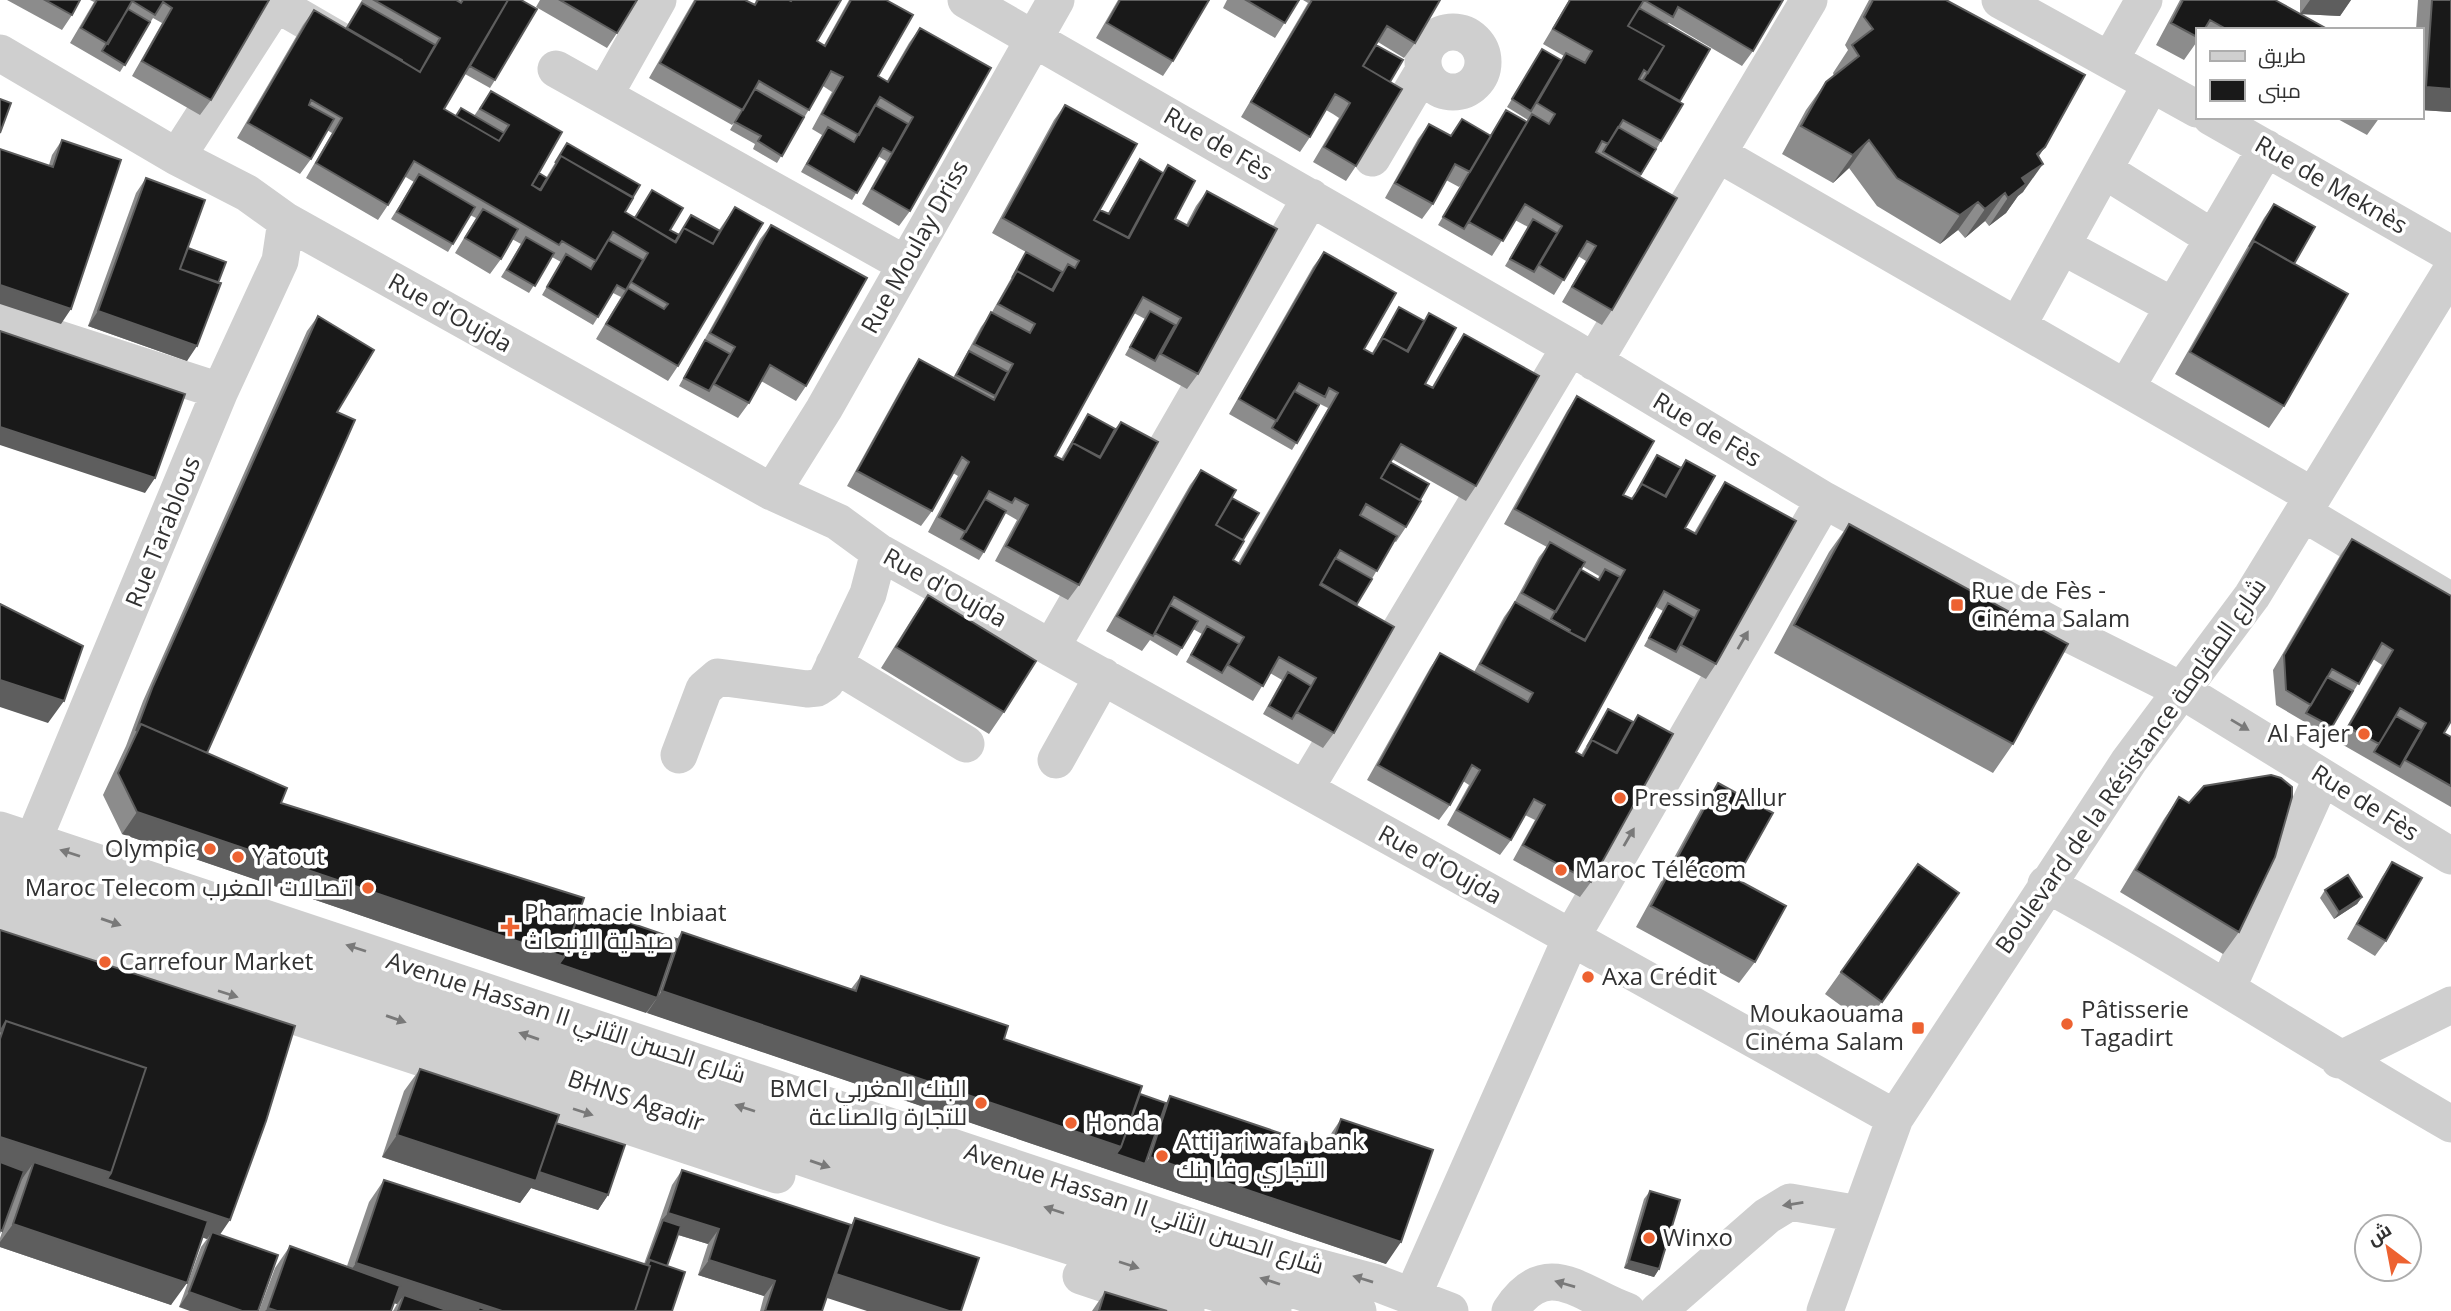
<svg xmlns="http://www.w3.org/2000/svg" width="2451" height="1311" font-family="'Open Sans',Cairo,sans-serif">
<rect width="100%" height="100%" fill="#fff"/>
<g fill="none" stroke-linecap="round" stroke-linejoin="round">
<!-- minor -->
<path stroke="#cfcfcf" stroke-width="37" d="M270,0L351,47
M966,0L1570,347L1824,500L2073,636L2181,690L2451,856
M2000,0L2197,109
M1423 62a30 30 0 1 1 60 0a30 30 0 1 1-60 0Z
M0,53L177,157L247,193L286,221L772,492L838,522L879,552L1895,1118
M2110,60L2144,0
M556,69L905,264
M604,96L658,0
M2211,117L2451,254
M1720,155L2313,496
M177,157L278,0
M1372,158L1424,70
M2104,170L2213,238
M2062,246L2173,306
M0,320L220,391
M2018,325L2151,84
M1594,362L1809,0
M2126,388L2266,148
M772,492L824,409L1056,0
M2303,513L2451,601
M1051,648L1311,197
M834,664L966,744
M679,755L704,689L718,677L807,689L817,688L826,682L868,594L879,552
M1056,760L1103,676
M1305,789L1570,347
M0,830L1288,1259L1374,1282L1450,1311
M33,841L220,391L280,261L286,221
M0,857L1358,1311
M0,884L951,1208L1273,1311
M2046,884C2185,959 2315,1046 2451,1124
M0,919L777,1175
M2227,989L2322,777
M2339,1060L2451,1005
M1081,1276L1186,1311
M1412,1297L1571,938L1824,500
M1510,1311C1547,1254 1582,1296 1627,1311
M1658,1311L1767,1216L1790,1202L1859,1214
M1825,1311L1895,1118L2129,761L2252,596L2451,271"/>
</g>
<!-- wall -->
<path fill="#8c8c8c" fill-rule="evenodd" d="M7,0H80L72,15L62,30Z
M90,0H269L211,100L200,115L132,76L162,23L153,18L120,72L70,43L94,2Z
M362,0H521L495,80L490,88L465,74L444,109L456,116L461,108L474,116L491,91L539,173L546,178L567,143L625,212L634,218L652,190L670,230L679,235L691,215L719,230L735,207L678,366L668,381L596,339L621,297L613,293L593,325L542,295L561,262L552,257L529,293L501,277L521,244L512,239L501,259L490,274L455,253L476,218L470,215L448,252L391,219L414,182L404,176L388,205L378,220L306,178L332,133L327,130L311,159L300,174L237,138L303,25L314,10L345,29Z
M540,0H637L617,33L607,48L536,7Z
M694,0H745L754,5L756,0H841L817,41L824,45L849,0H886L878,76L887,81L909,43L920,28L910,211L899,226L862,204L886,161L878,156L852,200L801,172L822,135L812,129L832,92L823,86L777,163L753,149L755,144L730,130L734,123L732,125L649,78Z
M1118,0H1209L1173,61L1163,76L1096,38Z
M1227,0H1299L1275,38L1223,8Z
M1303,0H1440L1415,43L1404,58L1378,42L1376,45L1390,82L1356,166L1346,181L1313,162L1339,118L1333,114L1326,110L1310,137L1300,152L1241,117L1308,3Z
M1569,0H1783L1753,51L1742,66L1669,23L1667,24L1710,49L1679,102L1661,141L1640,177L1612,310L1602,325L1562,302L1586,261L1578,256L1554,295L1505,266L1528,227L1515,220L1492,256L1438,225L1463,183L1459,187L1446,180L1433,204L1422,219L1385,198L1418,139L1429,124L1450,136L1462,119L1490,136L1506,110L1527,122L1528,120L1507,107L1542,49L1561,60L1564,56L1543,44Z
M1869,0H1946L2039,157L2023,192L2018,196L2006,213L1989,226L1985,221L1965,238L1958,230L1940,244L1877,206L1849,168L1833,183L1782,154L1806,110L1826,82L1834,76L1833,73L1848,50L1845,45Z
M2180,0H2275L2300,14V0H2351L2340,16L2301,14L2329,30H2197V44L2196,43L2184,60L2156,45Z
M2418,0H2451V112L2421,110V30H2416Z
M1065,105L1100,210L1108,213L1140,159L1163,173L1168,165L1175,219L1186,225L1196,206L1207,191L1198,374L1187,389L1125,355L1145,319L1134,313L1055,456L1061,459L1088,414L1115,429L1121,422L1079,585L1068,600L995,561L1017,520L1005,513L984,552L979,560L928,532L958,476L953,473L932,511L921,526L847,486L909,374L919,359L953,378L981,327L992,312L1026,252L992,233L1054,120Z
M2334,117H2380L2367,135Z
M62,140L61,324L49,165L52,155Z
M146,178L188,248L218,283L187,361L88,326L136,193Z
M2274,204L2294,264L2284,406L2269,428L2175,374L2264,218Z
M771,225L806,386L796,401L761,381L749,403L738,418L679,386L760,239Z
M1324,252L1364,349L1372,353L1399,307L1424,321L1429,313L1425,384L1432,387L1454,349L1464,334L1476,486L1466,501L1392,459L1390,462L1406,527L1396,542L1394,541L1356,606L1334,733L1323,748L1263,714L1282,680L1270,673L1253,701L1186,662L1202,634L1193,629L1177,656L1150,640L1142,651L1106,631L1190,485L1201,470L1232,498L1243,540L1233,560L1238,563L1328,408L1320,404L1292,450L1229,414L1313,267Z
M318,316L337,412L207,753L281,803L677,939L682,932L851,989L861,976L1004,1039L1140,1094L1166,1103L1170,1096L1324,1148L1326,1141L1341,1119L1386,1264L122,834L103,795L126,746L143,701L307,331Z
M1577,396L1623,495L1632,499L1657,455L1681,467L1686,460L1685,528L1694,533L1715,497L1725,482L1716,664L1706,679L1644,646L1663,611L1656,607L1576,752L1581,755L1608,709L1633,722L1638,715L1591,882L1580,897L1513,860L1535,820L1525,815L1511,840L1500,855L1447,825L1469,785L1463,781L1450,805L1439,820L1367,780L1430,668L1440,653L1474,672L1504,617L1514,603L1539,557L1547,547L1504,524L1567,411ZM1582,566L1599,576L1598,579L1580,569Z
M1849,524L2013,744L1993,773L1774,653L1829,552Z
M2352,539L2444,733L2451,737V807L2338,742L2382,665L2373,659L2327,735L2276,705L2273,670L2341,554Z
M928,595L1004,712L989,734L881,668L913,617Z
M1718,783L1736,879L1755,962L1739,983L1636,927L1703,805Z
M2179,797L2239,932L2223,954L2120,892L2164,819Z
M2392,862L2386,941L2375,956L2347,939L2382,877Z
M1918,864L1959,893L1866,1024L1825,994Z
M2325,890L2362,897L2357,904L2334,919L2320,898Z
M0,930L220,1235L278,1255L179,1307L201,1247L207,1239L202,1237L171,1305L0,1247V1238L8,1215L0,1234Z
M420,1069L556,1123L608,1195L598,1210L531,1188L520,1203L382,1157L404,1091Z
M682,1170L851,1225L855,1218L979,1258L826,1298L822,1311H760L764,1296L698,1275L708,1244L678,1235L667,1266L672,1311H393L397,1304L394,1303L391,1311H259L275,1268L290,1246L347,1266L369,1202L384,1180L644,1264L657,1228L672,1185Z
M1650,1191L1659,1269L1654,1277L1624,1268L1644,1199Z
M1105,1292L1167,1311H1092Z"/>
<!-- shaded-wall -->
<path fill="#5e5e5e" d="M2310,0H2351L2340,16L2300,14Z
M2426,87L2451,89V112L2421,110V94Z
M1869,140L1849,168L1833,183L1853,155Z
M2045,147L2026,175L2043,164L2023,192L2018,196L2006,213L1989,226L2037,154Z
M2005,193L1985,221L1965,238L1985,209Z
M1978,202L1958,230L1940,244L1960,215Z
M0,285L71,309L61,324L0,304Z
M98,311L197,346L187,361L88,326Z
M0,427L155,478L145,493L0,445Z
M0,680L64,701L48,723L0,707Z
M137,812L564,957L657,998L646,1013L122,834Z
M2362,897L2357,904L2334,919L2339,912Z
M662,991L1121,1147L1106,1169L647,1013Z
M397,1135L537,1171L608,1195L598,1210L531,1188L520,1203L382,1157Z
M0,1137L111,1173L230,1220L215,1242L212,1232L207,1239L28,1180L34,1162L22,1179L0,1171Z
M1116,1154L1145,1164L1150,1157L1401,1242L1386,1264L1106,1169Z
M668,1213L719,1229L708,1244L659,1229L662,1220Z
M13,1224L187,1283L171,1305L0,1247V1242Z
M709,1260L775,1281L764,1296L698,1275Z
M1629,1261L1659,1269L1654,1277L1624,1268Z
M356,1263L502,1311H478L479,1307L477,1311H419L404,1295L397,1304L341,1285Z
M836,1274L949,1311H867L821,1296Z
M189,1292L242,1311H190L179,1307Z
M268,1308L277,1311H265Z"/>
<!-- building -->
<path fill="#191919" stroke="#5e5e5e" stroke-width="2" d="M45,0H80L72,15Z
M97,0H269L211,100L142,61L172,8L163,2L155,15L132,1L108,44L81,28Z
M374,0H456L461,3L463,0H508L444,109L499,141L509,125L480,109L491,91L562,132L532,185L541,190L561,156L633,198L625,212L676,242L684,228L713,244L735,207L763,223L678,366L606,324L628,288L664,309L668,304L631,282L648,253L613,232L596,261L562,241L559,245L414,161L388,205L316,163L342,118L311,100L309,105L334,119L311,159L248,123L314,10L420,72L440,38Z
M508,0H521L537,9L495,80L470,66Z
M560,0H637L617,33Z
M696,0H745L755,5L758,0H789L791,1L792,0H841L817,41L825,46L851,0H886L913,15L878,76L888,82L920,28L991,68L910,211L872,189L913,117L880,97L859,135L822,114L843,77L831,71L809,110L759,81L743,110L660,63Z
M1120,0H1209L1173,61L1107,23Z
M1246,0H1299L1285,23Z
M1312,0H1440L1415,43L1387,26L1363,66L1402,89L1356,166L1324,147L1350,103L1344,99L1335,94L1310,137L1251,102Z
M1570,0H1783L1753,51L1678,7L1673,17L1644,0L1628,26L1664,46L1648,73L1644,70L1639,79L1683,104L1661,141L1623,120L1608,144L1602,141L1596,152L1677,198L1612,310L1572,287L1596,246L1587,241L1564,280L1539,265L1562,226L1525,204L1503,241L1469,222L1532,114L1549,124L1555,114L1537,103L1566,53L1585,63L1592,51L1553,29Z
M1873,0H1946L2085,75L2045,147L2037,154L2043,164L2022,178L2026,184L2008,198L2005,193L1985,209L1978,202L1960,215L1897,178L1869,140L1853,155L1801,126L1826,82L1859,56L1852,45L1873,29L1864,17Z
M2183,0H2275L2329,30H2228L2210,20L2204,30H2197V37L2171,23Z
M2432,0H2451V89L2426,87Z
M362,3L435,45L420,72L402,61V60L347,28Z
M1639,8L1710,49L1680,101L1643,80L1664,46L1628,26Z
M128,9L150,22L125,65L102,51Z
M1376,45L1403,60L1390,82L1363,66Z
M1542,49L1561,60L1531,111L1512,99Z
M755,89L804,117L782,156L758,141L761,136L735,122Z
M0,99L11,103L0,133Z
M875,105L908,124L892,153L883,148L857,193L807,164L828,127L854,142Z
M1065,105L1137,144L1094,220L1129,238L1168,165L1195,181L1175,219L1188,226L1207,191L1277,229L1198,374L1161,354L1181,318L1143,297L1125,329L1055,456L1063,460L1073,443L1100,458L1121,422L1158,442L1079,585L1006,546L1028,505L1015,498L1012,503L989,491L966,532L939,517L969,462L962,457L932,511L857,471L919,359L994,400L1013,364L974,344L991,312L1030,333L1035,324L998,304L1017,271L1053,291L1068,264L1075,268L1079,261L1003,218Z
M461,108L504,133L499,141L456,116Z
M1506,110L1527,122L1464,229L1443,217Z
M1462,119L1491,136L1470,172L1455,164L1433,204L1395,183L1429,124L1451,136Z
M1618,127L1656,149L1641,174L1603,152Z
M62,140L121,160L71,309L0,285V149L53,167Z
M567,143L640,185L633,197L561,156L555,163Z
M1140,159L1163,173L1128,238L1094,220L1100,210L1109,214Z
M539,173L547,178L540,190L532,185Z
M419,174L475,207L453,244L397,212Z
M146,178L205,200L180,269L221,283L197,346L98,311Z
M652,190L683,208L670,230L679,235L675,242L635,218Z
M2274,204L2315,227L2294,264L2254,241L2249,247Z
M483,209L518,229L501,259L465,238Z
M691,215L720,231L713,244L684,228L679,235Z
M1533,219L1557,233L1534,272L1510,259Z
M771,225L867,278L806,386L770,365L749,403L714,384L735,347L710,333Z
M526,237L554,253L535,286L507,270Z
M608,240L643,260L626,290L617,285L598,317L547,287L566,254L591,269Z
M2254,241L2348,294L2284,406L2190,352Z
M188,248L226,262L218,283L180,269Z
M1026,252L1062,272L1052,290L1017,271L1012,278Z
M1324,252L1396,293L1364,349L1373,354L1383,338L1408,352L1429,313L1456,328L1425,384L1433,388L1464,334L1539,376L1476,486L1401,444L1381,478L1421,501L1406,527L1366,504L1360,515L1397,536L1377,571L1340,550L1320,585L1394,627L1334,733L1297,712L1316,678L1279,657L1263,686L1228,665L1244,637L1174,597L1153,636L1117,616L1201,470L1236,490L1216,525L1244,541L1233,560L1240,564L1338,393L1329,388L1325,397L1299,383L1277,421L1239,399Z
M1399,307L1424,321L1407,351L1383,338L1378,345Z
M1150,311L1175,325L1155,361L1130,347Z
M318,316L374,350L337,412L355,420L207,753L141,724L136,731L153,686Z
M0,331L185,394L155,478L0,427Z
M705,340L730,354L709,391L684,378Z
M969,351L1008,372L995,396L956,375Z
M1294,391L1319,405L1297,443L1272,428Z
M1577,396L1654,441L1623,495L1632,499L1642,484L1666,497L1686,460L1715,476L1685,528L1696,534L1725,482L1796,521L1716,664L1681,645L1699,610L1664,591L1576,752L1583,756L1592,740L1617,753L1638,715L1673,734L1591,882L1523,845L1545,805L1534,799L1511,840L1457,810L1480,770L1472,765L1450,805L1378,765L1440,653L1528,702L1533,693L1480,664L1515,602L1585,641L1625,570L1515,509Z
M1088,414L1115,429L1100,457L1073,443L1068,450Z
M1657,455L1681,468L1665,496L1642,484L1637,491Z
M1390,462L1429,484L1420,500L1381,478Z
M1232,498L1259,513L1243,540L1216,525Z
M985,499L1006,511L984,552L961,539Z
M1849,524L2068,644L2013,744L1794,625Z
M2352,539L2451,596V721L2444,733L2451,737V786L2405,760L2426,723L2407,712L2400,708L2379,744L2348,727L2393,650L2382,643L2359,684L2332,669L2311,705L2286,690L2284,655Z
M1550,542L1585,562L1556,612L1522,593Z
M1335,558L1372,579L1357,604L1321,583Z
M1580,569L1599,580L1605,569L1620,577L1585,640L1569,632L1570,630L1551,619Z
M928,595L1036,661L1004,712L896,647Z
M1668,603L1694,618L1676,652L1649,638Z
M0,604L83,646L64,701L0,680Z
M1170,605L1198,621L1182,648L1155,633Z
M1207,626L1239,644L1222,673L1191,655Z
M1288,672L1311,686L1292,719L1269,706Z
M2327,677L2353,691L2332,727L2306,713Z
M1608,709L1633,722L1616,753L1592,740L1587,747Z
M2396,716L2421,730L2400,767L2374,752Z
M141,724L287,788L281,803L584,898L564,957L137,812L118,773Z
M2271,775L2281,778L2292,787V797L2275,857L2239,932L2136,870L2179,797L2189,803L2204,786Z
M1718,783L1773,813L1736,879L1786,906L1755,962L1651,906Z
M2392,862L2422,878L2386,941L2357,924Z
M1918,864L1959,893L1882,1002L1841,972Z
M2348,875L2362,897L2339,912L2325,890Z
M581,906L677,939L657,998L559,964L564,957Z
M0,930L295,1026L266,1121L230,1220L107,1179L111,1173L146,1068L6,1021L0,1032Z
M682,932L856,991L861,976L1008,1026L1004,1039L1142,1086L1121,1147L662,991Z
M6,1021L146,1068L111,1173L0,1137V1039Z
M420,1069L559,1115L536,1181L397,1135Z
M1140,1094L1166,1103L1145,1164L1116,1154L1121,1147Z
M1170,1096L1330,1150L1341,1119L1433,1150L1401,1242L1150,1157Z
M556,1123L625,1145L608,1195L539,1172Z
M0,1162L24,1171L2,1231L0,1230Z
M34,1162L208,1221L187,1283L13,1224Z
M682,1170L851,1225L822,1311H765L775,1281L709,1260L719,1229L668,1213Z
M384,1180L650,1266L635,1311H502L356,1263Z
M1650,1191L1680,1200L1659,1269L1629,1261Z
M855,1218L979,1258L961,1311H949L836,1274Z
M663,1220L681,1226L667,1266L650,1260L646,1265Z
M212,1232L278,1255L258,1311H242L189,1292Z
M290,1246L400,1286L391,1311H277L268,1308Z
M650,1260L685,1272L672,1311H635L650,1266L648,1265Z
M1105,1292L1167,1311H1099Z
M404,1295L449,1311H398Z
M479,1307L489,1311H478Z"/>
<!-- one-way arrows -->
<defs><path id="oneway-solid" d="M-6-.8H1V-3.2L6.5 0L1 3.2V.8H-6Z" transform="scale(1.75)"/></defs>
<g fill="#797979">
<use href="#oneway-solid" transform="translate(1743 640) rotate(-60)"/>
<use href="#oneway-solid" transform="translate(2240 725) rotate(31)"/>
<use href="#oneway-solid" transform="translate(1629 837) rotate(-60)"/>
<use href="#oneway-solid" transform="translate(70 853) rotate(-162)"/>
<use href="#oneway-solid" transform="translate(111 922) rotate(19)"/>
<use href="#oneway-solid" transform="translate(356 948) rotate(-162)"/>
<use href="#oneway-solid" transform="translate(228 994) rotate(18)"/>
<use href="#oneway-solid" transform="translate(396 1019) rotate(19)"/>
<use href="#oneway-solid" transform="translate(529 1036) rotate(-161)"/>
<use href="#oneway-solid" transform="translate(745 1108) rotate(-162)"/>
<use href="#oneway-solid" transform="translate(583 1112) rotate(18)"/>
<use href="#oneway-solid" transform="translate(820 1164) rotate(19)"/>
<use href="#oneway-solid" transform="translate(1793 1204) rotate(171)"/>
<use href="#oneway-solid" transform="translate(1054 1210) rotate(-162)"/>
<use href="#oneway-solid" transform="translate(1129 1265) rotate(18)"/>
<use href="#oneway-solid" transform="translate(1363 1279) rotate(-163)"/>
<use href="#oneway-solid" transform="translate(1270 1281) rotate(-162)"/>
<use href="#oneway-solid" transform="translate(1565 1284) rotate(-164)"/>
</g>
<!-- markers -->
<g fill="#ed6231" stroke="#fff" stroke-width="2.5">
<rect x="1950" y="598" width="14" height="14" rx="3.5"/>
<circle cx="2364" cy="734" r="7"/>
<circle cx="1620" cy="798" r="7"/>
<circle cx="210" cy="849" r="7"/>
<circle cx="238" cy="857" r="7"/>
<circle cx="1561" cy="870" r="7"/>
<circle cx="368" cy="888" r="7"/>
<path d="M506.5 916.5h7v7h7v7h-7v7h-7v-7h-7v-7h7z"/>
<circle cx="105" cy="962" r="7"/>
<circle cx="1588" cy="977" r="7"/>
<circle cx="2067" cy="1024" r="7"/>
<rect x="1911" y="1021" width="14" height="14" rx="3.5"/>
<circle cx="981" cy="1103" r="7"/>
<circle cx="1071" cy="1123" r="7"/>
<circle cx="1162" cy="1156" r="7"/>
<circle cx="1649" cy="1238" r="7"/>
</g>
<g text-anchor="middle" stroke-width="7" stroke-linejoin="round" paint-order="stroke">
<!-- street labels -->
<g font-size="24" fill="#323232" stroke="#fff">
<text transform="translate(1218 144) rotate(30)" y="8">Rue de Fès</text>
<text transform="translate(2331 185) rotate(30)" y="8">Rue de Meknès</text>
<text transform="translate(915 247) rotate(-61)" y="8">Rue Moulay Driss</text>
<text transform="translate(450 313) rotate(29)" y="8">Rue d'Oujda</text>
<text transform="translate(1707 430) rotate(31)" y="8">Rue de Fès</text>
<text transform="translate(163 532) rotate(-68)" y="8">Rue Tarablous</text>
<text transform="translate(945 588) rotate(29)" y="8">Rue d'Oujda</text>
<text transform="translate(2131 766) rotate(-55)" y="8">Boulevard de la Résistance شارع المقاومة</text>
<text transform="translate(2365 803) rotate(32)" y="8">Rue de Fès</text>
<text transform="translate(1440 865) rotate(29)" y="8">Rue d'Oujda</text>
<text transform="translate(566 1018) rotate(18)" y="8">Avenue Hassan II شارع الحسن الثاني</text>
<text transform="translate(636 1101) rotate(19)" y="8">BHNS Agadir</text>
<text transform="translate(1144 1209) rotate(18)" y="8">Avenue Hassan II شارع الحسن الثاني</text>
</g>
<!-- poi labels -->
<g font-size="24" fill="#323232" stroke="#fff" text-anchor="start">
<text x="1971" y="599">Rue de Fès -<tspan x="1971" dy="28">Cinéma Salam</tspan></text>
<text x="2350" y="742" text-anchor="end">Al Fajer</text>
<text x="1634" y="806">Pressing Allur</text>
<text x="196" y="857" text-anchor="end">Olympic</text>
<text x="252" y="865">Yatout</text>
<text x="1575" y="878">Maroc Télécom</text>
<text x="354" y="896" text-anchor="end">Maroc Telecom اتصالات المغرب</text>
<text x="524" y="921">Pharmacie Inbiaat<tspan x="524" dy="28">صيدلية الإنبعاث</tspan></text>
<text x="119" y="970">Carrefour Market</text>
<text x="1602" y="985">Axa Crédit</text>
<text x="2081" y="1018">Pâtisserie<tspan x="2081" dy="28">Tagadirt</tspan></text>
<text x="1904" y="1022" text-anchor="end">Moukaouama<tspan x="1904" dy="28">Cinéma Salam</tspan></text>
<text x="967" y="1097" text-anchor="end">BMCI البنك المغربي<tspan x="967" dy="28">للتجارة والصناعة</tspan></text>
<text x="1085" y="1131">Honda</text>
<text x="1176" y="1150">Attijariwafa bank<tspan x="1176" dy="28">التجاري وفا بنك</tspan></text>
<text x="1663" y="1246">Winxo</text>
</g>
</g>
<!-- legend -->
<rect x="2196" y="28" width="228" height="91" fill="#ffffff" stroke="#adadad" stroke-width="2"/>
<rect x="2210" y="51" width="35" height="10" fill="#cfcfcf" stroke="#adadad" stroke-width="2"/>
<text x="2258" y="63" font-size="21" fill="#323232">طريق</text>
<rect x="2210" y="80" width="35" height="21" fill="#191919" stroke="#adadad" stroke-width="2"/>
<text x="2258" y="98" font-size="21" fill="#323232">مبنى</text>
<!-- north arrow -->
<g transform="translate(2388 1248) rotate(328)"><circle r="33" fill="#ffffff" stroke="#adadad" stroke-width="2"/>
<path d="M0-5L12 26L0 18L-12 26Z" fill="#ed6231"/>
<text y="-10" font-size="19" font-weight="bold" text-anchor="middle" fill="#323232">ش</text>
</g>
</svg>
